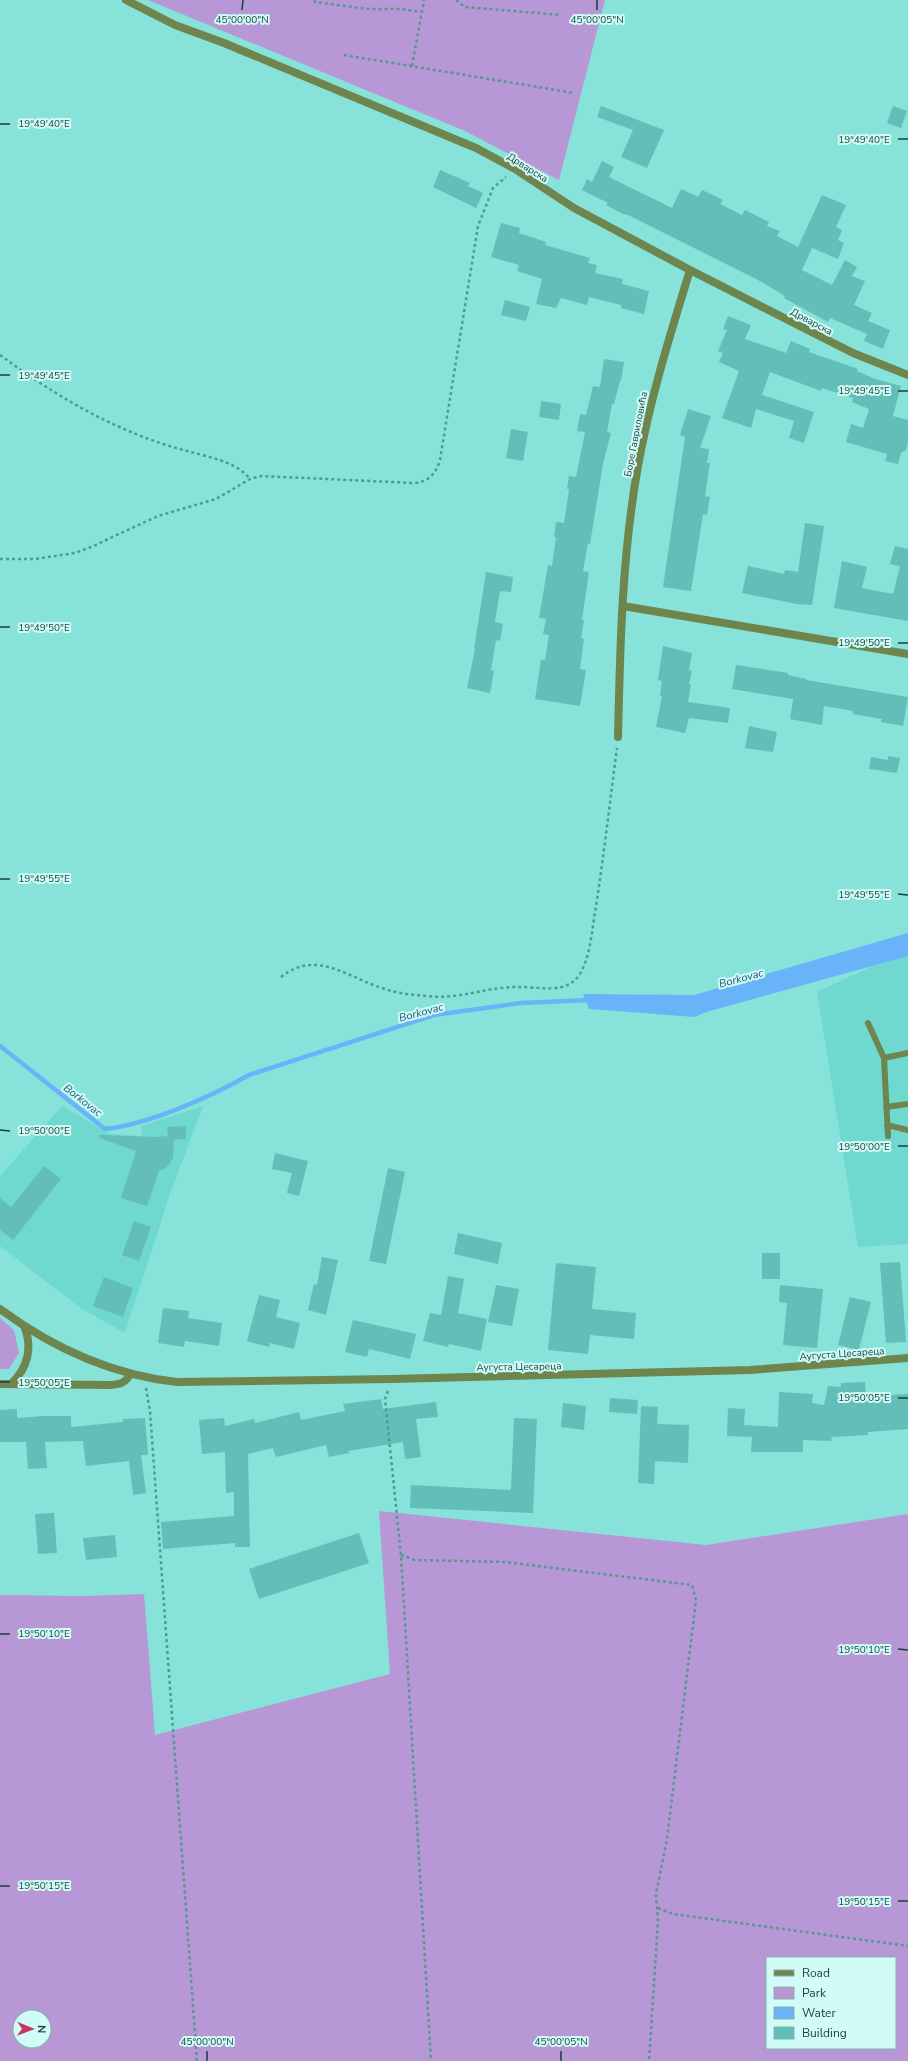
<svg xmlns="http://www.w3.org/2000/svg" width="908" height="2061" font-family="'Nunito Sans',sans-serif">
<rect width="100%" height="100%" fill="#87e3da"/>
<!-- built -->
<path fill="#70d9cf" d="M908,955V1244L858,1247L817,992L885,960Z
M62,1106L110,1134L142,1136L141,1126L203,1106L170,1194L125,1333L82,1309L0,1246V1176Z"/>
<!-- green -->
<path fill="#b797d6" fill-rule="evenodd" d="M148,0H605L559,180L465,131Z
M0,1318L14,1330L19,1353L9,1369H0Z
M379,1511L706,1545L908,1514V2061H0V1595L85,1596L144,1594L155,1735L390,1674ZM767,1958H895V2048H767ZM20,2017H44V2041H20Z"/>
<!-- water -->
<path fill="#69b4f8" d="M908,933V956L706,1012L695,1017L589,1009L583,994L694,995Z"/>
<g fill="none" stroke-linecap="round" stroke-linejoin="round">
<!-- stream -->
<path stroke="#69b4f8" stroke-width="4.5" d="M0,1046L105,1129C150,1124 210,1097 249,1075L434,1015L521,1003L590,1000"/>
</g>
<!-- building -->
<path fill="#62beb6" d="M601,106L664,130L647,168L621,157L633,130L597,117Z
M893,106L907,111L901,128L887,123Z
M602,161L614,167L609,177L672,208L681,189L698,197L702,190L723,200L720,204L742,215L745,210L769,222L767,226L780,231L777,236L798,247L822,195L846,205L836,227L842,230L838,240L844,243L838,259L812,248L802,270L832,285L845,260L857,267L852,276L865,281L854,305L872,313L868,321L890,330L883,349L864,341L867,334L830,318L828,322L784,298L785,296L758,280L626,214L625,215L606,205L608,203L582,190L587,179L592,182Z
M440,170L470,183L468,186L483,193L476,208L433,187Z
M501,223L520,228L519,233L546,242L545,245L590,258L588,263L597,265L595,273L623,279L622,284L649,291L644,314L621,308V305L589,297L587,305L561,298L556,308L536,304L542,279L517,271L519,265L491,257Z
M505,300L530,307L526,321L501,315Z
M728,316L751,325L745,339L786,353L791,341L810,349L809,352L858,369L857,371L875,379L901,386L893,416L908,420V442L906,450L901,453L898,464L885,461L887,454L846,442L851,424L863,428L869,409L852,402L853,398L822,388L821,391L770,372L762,395L814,412L804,443L789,438L794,421L756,409L751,428L722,418L739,371L719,362L723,353L718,351L727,330L723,329Z
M604,359L624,362L621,381H620L614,404H612L607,432L611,433L603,464L590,544L588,543L583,571L589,572L582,620L584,621L581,638L584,639L580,669L586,670L580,706L535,699L541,660H545L549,635L543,634L546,619L539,618L548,565L552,566L556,537H554L556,522L564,523L569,489H567L569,476L576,477L585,432L577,431L580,414L586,415L593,386L600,387Z
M541,401L561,404L559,420L539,417Z
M688,409L711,416L700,448L709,449L707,463H710L705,496L710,497L707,515L703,514L691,591L663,587L685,437L680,435Z
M511,429L528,432L523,461L506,458Z
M805,523L824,526L812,605L797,604L742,593L748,566L784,574L785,570L798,572Z
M895,546L908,549V621L834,608L842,561L867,567L862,588L893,594L900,566L890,564Z
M486,572L513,577L511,592L500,591L495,622L503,624L500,641L496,640L491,670L494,671L490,693L467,688L475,649H474Z
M663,646L692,653L689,670L692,671L689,684L691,685L688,702L730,708L728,723L689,718L685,733L656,727L662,696H660L662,681L658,680Z
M736,665L788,673V675L806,679V680L908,697L903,726L881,722L882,719L853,714V711L824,706L822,725L790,719L793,699L732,689Z
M749,726L777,732L773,752L745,748Z
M888,756L900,758L897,773L869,769L871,757L888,760Z
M186,1126V1139L174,1140L173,1158L167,1167L159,1171L147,1206L121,1198L136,1151L99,1138L100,1135L155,1137L168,1136L167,1127Z
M275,1153L308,1161L299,1196L287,1193L292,1173L272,1169Z
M44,1166L61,1179L13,1240L0,1230V1198L11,1207Z
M388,1168L405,1172L386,1264L369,1261Z
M134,1221L151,1227L139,1261L122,1255Z
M458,1233L502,1243L498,1264L454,1254Z
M762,1253H780V1279H762Z
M322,1257L338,1260L326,1315L308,1310L314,1284L317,1285Z
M900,1262L906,1342L886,1343L880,1263Z
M556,1263L596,1267L592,1309L636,1313L634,1339L590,1335L588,1354L548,1350Z
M448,1276L464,1279L458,1313L487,1319L481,1351L449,1344L448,1347L423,1341L430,1313L441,1315Z
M104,1277L133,1288L123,1317L93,1306Z
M496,1285L519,1289L512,1326L488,1322Z
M780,1285L823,1289L817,1348L783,1345L787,1303L779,1302Z
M259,1295L280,1300L276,1317L300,1323L294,1349L270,1343L269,1347L247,1341Z
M850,1297L871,1302L859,1350L838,1345Z
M163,1308L189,1311L188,1318L222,1323L219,1346L185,1341L184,1347L158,1343Z
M353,1320L416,1334L410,1359L369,1349L367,1357L345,1352Z
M865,1382L866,1396L908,1394V1429L868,1432V1435L832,1437L831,1441L803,1440V1452H751L752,1437L727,1436L728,1408L745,1409L744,1425L778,1427L779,1392L813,1394L812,1403L824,1405L828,1386L841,1387V1383Z
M610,1398L638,1400L637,1414L609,1412Z
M381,1399L383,1409L436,1402L438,1417L416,1419L421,1457L405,1459L403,1442L348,1451L349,1453L329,1457L326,1445L276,1457L273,1448L248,1454L250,1547H235V1543L163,1549L161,1522L234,1516V1492L226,1493L225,1452L202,1454L199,1420L224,1418L225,1426L254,1419L255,1423L299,1412L301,1420L345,1411L343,1404Z
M563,1403L586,1406L584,1430L561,1427Z
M641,1406L658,1407L657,1424L689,1425L688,1463L655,1461L654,1484L638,1483Z
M17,1409V1418L43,1416H71V1427L123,1422V1419L145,1418L148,1455H141L146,1493L133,1495L129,1461L86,1466L83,1441L45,1442L47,1468L28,1469L26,1442H0V1410Z
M514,1418L537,1419L533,1513L410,1508L411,1485L511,1490Z
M54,1513L57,1553L38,1554L35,1514Z
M359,1533L369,1563L259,1599L249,1569Z
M115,1535L117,1557L86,1560L83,1538Z"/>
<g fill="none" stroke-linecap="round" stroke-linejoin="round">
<!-- path -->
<path stroke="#549892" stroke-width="2.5" stroke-dasharray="3 3" stroke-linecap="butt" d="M315,0V2L368,9H400L422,12
M456,0L465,7L561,15
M344,55L574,93
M412,66L424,0
M0,355C57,397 118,433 187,451C208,457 236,461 250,479
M0,559H35L75,553L91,547L158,516L216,499L250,479L261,476L414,483C428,482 436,474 440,460L478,226L493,188L506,177
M281,977C316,949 347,977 382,988C396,993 411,995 426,996C460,1000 485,987 516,987C538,986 566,996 580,974C591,955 592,928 596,906C604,854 610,801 617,748
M146,1388L150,1411L197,2061
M388,1391L385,1399L401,1555L431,2061
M401,1555L415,1560L505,1562L692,1585L696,1600L667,1839L656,1894L658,1921L649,2061
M658,1908L673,1914L908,1946"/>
<!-- service -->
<path stroke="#6e854e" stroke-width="6" d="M868,1023L884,1058L888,1136
M884,1058L908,1053
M886,1107L908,1104
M887,1125L908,1130"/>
<!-- minor -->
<path stroke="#6e854e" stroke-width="8" d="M126,0L175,25L224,43L476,148L515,169L574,208L690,270L853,353L908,375
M623,606L908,654
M618,737C620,647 622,555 638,466C650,399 670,335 690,270
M0,1309C53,1348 112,1375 177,1382L392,1379L750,1370L908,1358
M0,1384L111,1385C120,1384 126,1383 130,1374
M11,1384C28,1368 33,1347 24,1326"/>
</g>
<!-- ticks -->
<path fill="none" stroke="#183f3c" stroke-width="1.5" d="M242,10L243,0M597,10V0M0,124H10M898,139H908M0,375H10M898,391H908M0,627H10M898,643H908M0,879H10M898,894L908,895M0,1130L10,1131M898,1146H908M0,1382H10M898,1398H908M0,1634H10M898,1649L908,1650M0,1886H10M898,1901H908M207,2061V2051M561,2061V2051"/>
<g text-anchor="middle" stroke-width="4" stroke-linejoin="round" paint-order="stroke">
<!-- street labels -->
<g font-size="10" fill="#183f3c" stroke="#d0fbf6">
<text transform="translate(528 167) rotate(32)" y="4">Дрварска</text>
<text transform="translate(812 321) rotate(28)" y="4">Дрварска</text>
<text transform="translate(635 434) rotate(-79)" y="4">Боре Гавриловића</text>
<text transform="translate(842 1353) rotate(-4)" y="4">Аугуста Цесареца</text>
<text transform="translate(519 1366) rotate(-1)" y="4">Аугуста Цесареца</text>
</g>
<!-- water labels -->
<g font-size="11" font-style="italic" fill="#1c517e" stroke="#d0fbf6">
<text transform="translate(741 978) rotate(-15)" y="4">Borkovac</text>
<text transform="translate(421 1012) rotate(-15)" y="4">Borkovac</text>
<text transform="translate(83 1100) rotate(38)" y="4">Borkovac</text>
</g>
</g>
<g font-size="10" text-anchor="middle" fill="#183f3c" stroke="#d0fbf6" stroke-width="4" stroke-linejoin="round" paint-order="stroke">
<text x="242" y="23">45°00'00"N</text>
<text x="597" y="23">45°00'05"N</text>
<text x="44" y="127">19°49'40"E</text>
<text x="864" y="143">19°49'40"E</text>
<text x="44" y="379">19°49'45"E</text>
<text x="864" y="394">19°49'45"E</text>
<text x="44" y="631">19°49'50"E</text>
<text x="864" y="646">19°49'50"E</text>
<text x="44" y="882">19°49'55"E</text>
<text x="864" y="898">19°49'55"E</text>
<text x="44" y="1134">19°50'00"E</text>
<text x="864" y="1150">19°50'00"E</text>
<text x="44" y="1386">19°50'05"E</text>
<text x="864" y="1401">19°50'05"E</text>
<text x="44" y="1637">19°50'10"E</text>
<text x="864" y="1653">19°50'10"E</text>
<text x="44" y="1889">19°50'15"E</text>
<text x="864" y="1905">19°50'15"E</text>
<text x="207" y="2045">45°00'00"N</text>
<text x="561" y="2045">45°00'05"N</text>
</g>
<!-- legend -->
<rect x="766" y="1957" width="130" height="92" fill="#d0fbf6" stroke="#86b0ac"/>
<rect x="774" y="1970" width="20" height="6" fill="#6e854e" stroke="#86b0ac"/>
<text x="802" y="1977" font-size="12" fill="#183f3c">Road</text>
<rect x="774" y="1987" width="20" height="12" fill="#b797d6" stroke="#86b0ac"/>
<text x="802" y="1997" font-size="12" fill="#183f3c">Park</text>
<rect x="774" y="2007" width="20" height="12" fill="#69b4f8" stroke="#86b0ac"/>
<text x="802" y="2017" font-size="12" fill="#183f3c">Water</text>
<rect x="774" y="2027" width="20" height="12" fill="#62beb6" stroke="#86b0ac"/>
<text x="802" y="2037" font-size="12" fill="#183f3c">Building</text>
<!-- north arrow -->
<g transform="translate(32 2029) rotate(91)"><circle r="19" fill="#d0fbf6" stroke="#86b0ac"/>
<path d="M0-3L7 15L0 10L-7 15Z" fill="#c63862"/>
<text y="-6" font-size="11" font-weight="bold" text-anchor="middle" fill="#183f3c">N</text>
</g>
</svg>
